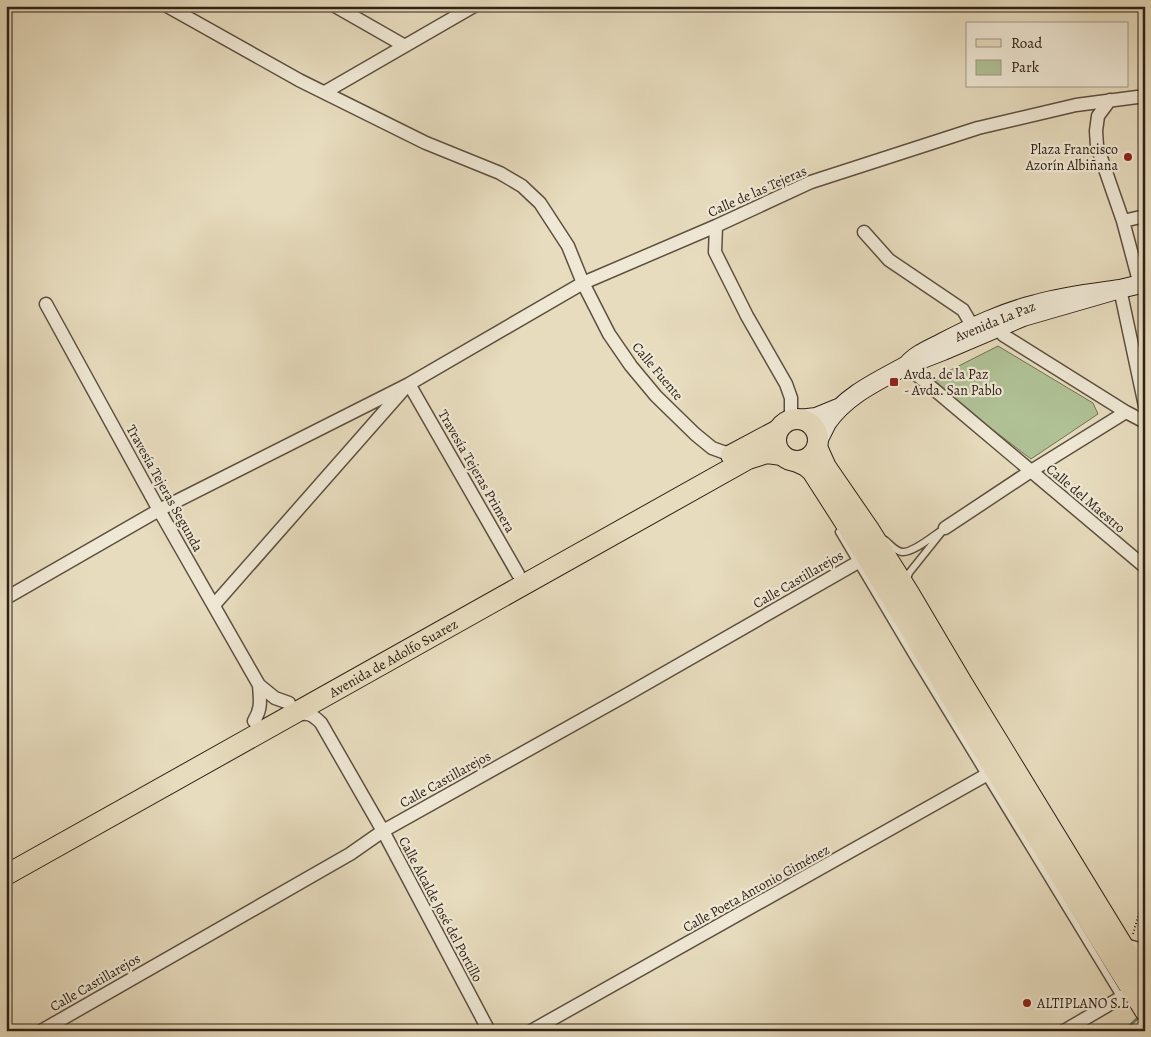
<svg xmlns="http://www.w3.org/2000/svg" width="1151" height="1037" font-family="Alegreya,serif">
<rect width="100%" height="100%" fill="#e7dcbe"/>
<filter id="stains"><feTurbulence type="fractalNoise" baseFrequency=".004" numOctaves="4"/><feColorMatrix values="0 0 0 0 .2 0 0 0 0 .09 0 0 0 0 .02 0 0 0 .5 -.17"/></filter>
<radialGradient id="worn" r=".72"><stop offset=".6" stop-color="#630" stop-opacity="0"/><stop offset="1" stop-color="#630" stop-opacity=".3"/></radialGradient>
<!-- green -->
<path fill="#b0c296" stroke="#707256" d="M998,346L1093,403L1098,414L1031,459L929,381Z"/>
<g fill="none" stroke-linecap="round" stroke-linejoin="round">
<!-- stream -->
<path stroke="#6d7e72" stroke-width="3" d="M1124,1031L1140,1016"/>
<!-- service casing -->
<g stroke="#5d5040" stroke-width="9">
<path id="service" d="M839,532L915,660L1121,998
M885,540C890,544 895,551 902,552C914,553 935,534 945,528
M906,582L909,573L941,533"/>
</g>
<!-- minor casing -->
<g stroke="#5d5040" stroke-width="15">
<path id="minor" d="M167,6L299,80L426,143L500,173L522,186L540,203L568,246L583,283L609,334L631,366L656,396L695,434L712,448L723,452L734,453
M335,6L405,46
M325,92L474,6
M1110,100L1098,116L1096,131L1097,146L1123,221L1140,285
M1123,221L1145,216
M716,226L715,252L747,316L786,384L791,398V420
M864,232L889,260L963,310L973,327
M1120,289L1145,406
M46,304L159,510L259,685L275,698L289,703
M1005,324L1002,330L1003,335L1126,412L1145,422
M907,365L917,375L1145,567
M409,384L518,574
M945,528L1031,471L1126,412
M6,598L159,510L409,384L583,283L716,226L811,182L978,128L1076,105L1145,96
M214,605L404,389
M295,715C308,712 312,714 321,723L383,831L489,1031
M254,721C262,708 260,700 259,685
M1122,944L1145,951
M41,1031L350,854L383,831L628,694L867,557
M531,1031L995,770
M1064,1031L1132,991"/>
</g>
<!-- secondary casing -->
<g stroke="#2f2116" stroke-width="20">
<path id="secondary" d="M1120,289C1091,293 1063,296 1036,304C1003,312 972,327 943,342C930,349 916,354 907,365L943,351L1023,317L1120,289L1145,283
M799,419L816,417L838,408
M818,441C821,435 824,429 827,423C846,395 878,381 907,365"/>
</g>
<!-- primary casing -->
<g stroke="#2f2116" stroke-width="22">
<g id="primary">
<circle cx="797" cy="440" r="21"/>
<path d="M817,447L826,467L870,531L909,593L961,681L1145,982"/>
<path d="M731,455L778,430"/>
<path d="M795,461L806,466L812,471L867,557L995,770L1145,1011"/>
<path id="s1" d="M6,875L748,459L767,453L782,455"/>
</g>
</g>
<!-- path -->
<path stroke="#2f2116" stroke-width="2" stroke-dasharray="1 2.5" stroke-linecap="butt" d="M1133,934L1140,910L1145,901"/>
<!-- service -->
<use href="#service" stroke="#efe8d5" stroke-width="6"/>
<!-- minor -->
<use href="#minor" stroke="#efe8d5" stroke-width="12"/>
<!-- secondary -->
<use href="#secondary" stroke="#efe8d5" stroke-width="18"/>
<!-- primary -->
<use href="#primary" stroke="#e7dcbe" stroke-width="20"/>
</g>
<!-- markers -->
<g fill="#8f2418" stroke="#efe8d5" stroke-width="2">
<circle cx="1128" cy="157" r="5"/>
<rect x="889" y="377" width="10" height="10" rx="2.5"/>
<circle cx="1027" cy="1003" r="5"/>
</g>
<g text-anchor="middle" stroke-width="4.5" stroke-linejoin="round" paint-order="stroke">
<!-- poi labels -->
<g font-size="14" fill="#2f2116" stroke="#efe8d5" text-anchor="start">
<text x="1118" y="154" text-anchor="end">Plaza Francisco<tspan x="1118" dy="16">Azorín Albiñana</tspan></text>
<text x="904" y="379">Avda. de la Paz<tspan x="904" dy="16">- Avda. San Pablo</tspan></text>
<text x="1037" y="1008">ALTIPLANO S.L</text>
</g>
<!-- street labels -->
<g font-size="14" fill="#2f2116" stroke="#efe8d5">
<text transform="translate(757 191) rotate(-24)" y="5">Calle de las Tejeras</text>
<text transform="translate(995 321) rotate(-22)" y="5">Avenida La Paz</text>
<text transform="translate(658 371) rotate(50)" y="5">Calle Fuente</text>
<text transform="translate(477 471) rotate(60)" y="5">Travesía Tejeras Primera</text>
<text transform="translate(165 488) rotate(61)" y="5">Travesía Tejeras Segunda</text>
<text transform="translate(1086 498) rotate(40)" y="5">Calle del Maestro</text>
<text transform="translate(798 579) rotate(-30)" y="5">Calle Castillarejos</text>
<text dy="5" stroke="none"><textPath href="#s1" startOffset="444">Avenida de Adolfo Suarez</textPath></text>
<text transform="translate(445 779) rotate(-29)" y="5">Calle Castillarejos</text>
<text transform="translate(756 888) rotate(-29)" y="5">Calle Poeta Antonio Giménez</text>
<text transform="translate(441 909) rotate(62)" y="5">Calle Alcalde José del Portillo</text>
<text transform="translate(95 982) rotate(-30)" y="5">Calle Castillarejos</text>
</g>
</g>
<!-- margin -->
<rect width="1151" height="1037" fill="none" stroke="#e7dcbe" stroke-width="25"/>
<rect x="8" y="8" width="1136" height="1022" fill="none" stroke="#2f2116" stroke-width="2.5"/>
<rect x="12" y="12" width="1126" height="1012" fill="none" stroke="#2f2116"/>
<!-- legend -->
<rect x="966" y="22" width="162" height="65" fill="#efe8d5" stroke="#a29889"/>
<rect x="976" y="39" width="25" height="8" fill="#e7dcbe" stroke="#a29889"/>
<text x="1011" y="48" font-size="15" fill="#2f2116">Road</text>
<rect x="976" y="60" width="25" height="15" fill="#b0c296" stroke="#a29889"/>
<text x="1011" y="72" font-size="15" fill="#2f2116">Park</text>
<rect width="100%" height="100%" filter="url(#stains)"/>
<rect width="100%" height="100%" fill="url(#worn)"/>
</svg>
